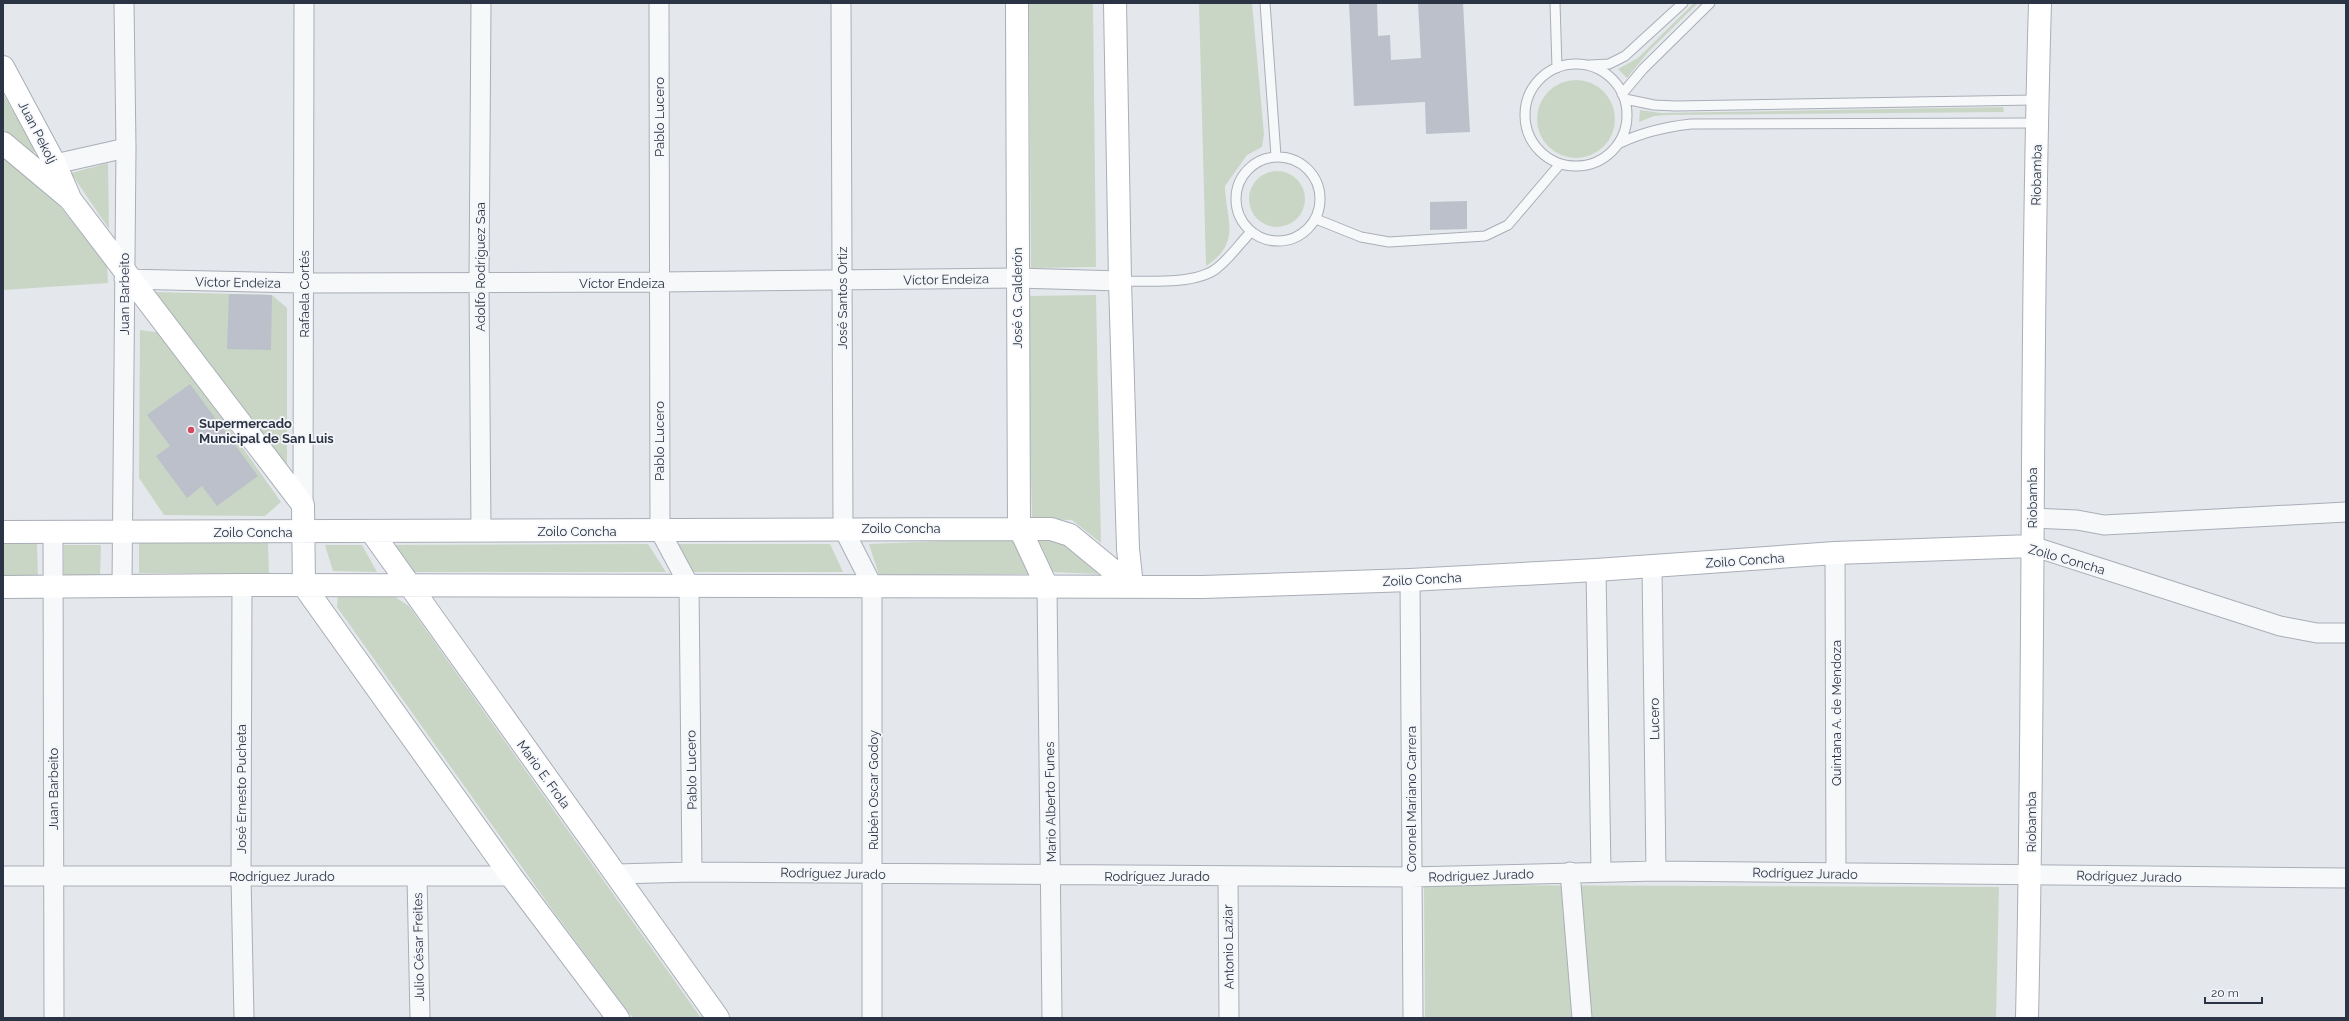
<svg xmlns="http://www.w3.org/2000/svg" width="2349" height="1021" font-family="Raleway,sans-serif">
<rect width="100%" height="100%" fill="#e4e7ec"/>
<!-- green -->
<path fill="#c9d6c5" d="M1029,3H1093L1096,267L1031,268Z
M1199,3H1252L1264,134L1262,147L1247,155L1225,186C1226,221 1242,242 1206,266Z
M1694,3H1698L1649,51L1627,78L1618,69L1638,58Z
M1537 119a39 39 0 1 1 78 0a39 39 0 1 1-78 0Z
M3,94L36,150L33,154L3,129Z
M2003,107L2004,112L1667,115L1654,116L1639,122L1640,110L1661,113Z
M3,156L56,201L107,266L108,283L3,290Z
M108,163L109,229L71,173Z
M1249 199a28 28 0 1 1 56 0a28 28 0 1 1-56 0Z
M154,292L272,295L287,308V466Z
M1096,295L1101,543L1072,520L1032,519L1027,296Z
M140,330L162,333L281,502L265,516L164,515L139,478Z
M1015,538L1029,574L879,575L869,544Z
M1057,540L1073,548L1098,574L1051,572L1038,541Z
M3,543H37L38,579H3Z
M139,543H268L269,573H139Z
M648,544L666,572H412L394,545Z
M679,544H830L843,572H691Z
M64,545H101L100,577L64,576Z
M325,545H362L377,572L333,571Z
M389,593L409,606L701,1018H633L551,908L337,607L338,594Z
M1424,885L1999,887L1996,1018H1425Z"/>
<!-- building -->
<path fill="#bbc0ca" d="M1349,3H1377L1378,36L1390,35L1391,60L1421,58L1418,3H1463L1470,132L1426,134L1425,102L1354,106Z
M1467,201V229L1430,230V202Z
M229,294L272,295L271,350L227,349Z
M190,384L258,476L217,506L202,486L187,498L156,456L170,446L147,415Z"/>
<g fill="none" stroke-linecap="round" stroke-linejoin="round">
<!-- lane casing -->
<g stroke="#a9aeb7" stroke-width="11">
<path id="lane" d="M1265,3L1276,156
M1555,3L1557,68
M1525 115a51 51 0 1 1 102 0a51 51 0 1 1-102 0Z
M1590,65L1609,64L1625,56L1683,3
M1622,94L1643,69L1710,3
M1625,99L1654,105L1676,106L2037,100
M1618,144C1642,132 1664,127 1691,124L2037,123
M1236 199a42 42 0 1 1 84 0a42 42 0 1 1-84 0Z
M1316,219L1361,237L1389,242L1485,236L1508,225L1560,164
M1120,281C1145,281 1197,285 1217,268C1230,258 1240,243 1251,232"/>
</g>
<!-- street casing -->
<g stroke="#a9aeb7" stroke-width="21">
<path id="street" d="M659,3L660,531L689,585L692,872
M841,3L843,528L872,585V1018
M42,170L55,164L126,148
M124,279L304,283L659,282L1017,278L1120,281
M303,505L304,3
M2032,518L2077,520L2104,525L2346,512
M481,531L479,283L481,3
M53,532L54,1018
M2032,546L2280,626L2317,633H2346
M1835,553L1836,873
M1652,566L1656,871
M1596,570L1601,871
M1410,580L1413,1018
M122,585L126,148L124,3
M242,585L241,877L244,1018
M1047,587L1052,1018
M1570,872L1582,1018
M616,874L692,872L1411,877L1656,871L2346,878
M3,876H511
M417,876L420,1018
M1228,876L1229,1018"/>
</g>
<!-- secondary casing -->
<g stroke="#a9aeb7" stroke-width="24">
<path id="secondary" d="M1017,3L1019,527L1047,587
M1115,3L1120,281L1128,549L1132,586
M3,67L55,164L69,196
M3,143L70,199L303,505L304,586L511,876L618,1018
M371,531L718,1018
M3,532L1051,529L1070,535L1132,586
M3,587L242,585L1203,587L1410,580L1596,570L1835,553L2032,546
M2027,1018C2035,680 2030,341 2040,3"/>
</g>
<!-- lane -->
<use href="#lane" stroke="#f7f8fa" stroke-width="9"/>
<!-- street -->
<use href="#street" stroke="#f7f8fa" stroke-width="19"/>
<!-- secondary -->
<use href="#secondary" stroke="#fff" stroke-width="22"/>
</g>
<!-- markers -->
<circle fill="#d1495b" stroke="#f4f6f9" stroke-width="1.5" cx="191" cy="430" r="4"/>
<g text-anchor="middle" stroke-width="3.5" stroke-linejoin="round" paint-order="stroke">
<!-- street labels -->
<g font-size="13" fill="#2b3445" stroke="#f4f6f9">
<text transform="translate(659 117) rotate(-90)" y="5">Pablo Lucero</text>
<text transform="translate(38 132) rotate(63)" y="5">Juan Pekolj</text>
<text transform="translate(2036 175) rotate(-89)" y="5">Riobamba</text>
<text transform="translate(480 267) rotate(-90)" y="5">Adolfo Rodríguez Saa</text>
<text transform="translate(946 279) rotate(-1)" y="5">Víctor Endeiza</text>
<text transform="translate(238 282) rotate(1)" y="5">Víctor Endeiza</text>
<text x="622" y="288">Víctor Endeiza</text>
<text transform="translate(124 294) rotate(-90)" y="5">Juan Barbeito</text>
<text transform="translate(304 294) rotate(-90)" y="5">Rafaela Cortés</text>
<text transform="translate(842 298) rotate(-90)" y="5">José Santos Ortiz</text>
<text transform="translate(1017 298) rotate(-90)" y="5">José G. Calderón</text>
<text transform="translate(659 441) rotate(-90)" y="5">Pablo Lucero</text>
<text transform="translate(2032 498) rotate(-90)" y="5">Riobamba</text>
<text x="901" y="533">Zoilo Concha</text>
<text x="577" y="536">Zoilo Concha</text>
<text x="253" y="537">Zoilo Concha</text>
<text transform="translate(2067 559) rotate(16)" y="5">Zoilo Concha</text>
<text transform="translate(1745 560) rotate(-4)" y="5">Zoilo Concha</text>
<text transform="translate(1422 579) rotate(-3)" y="5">Zoilo Concha</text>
<text transform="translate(1836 713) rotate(-90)" y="5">Quintana A. de Mendoza</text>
<text transform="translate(1654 719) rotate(-91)" y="5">Lucero</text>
<text transform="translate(691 770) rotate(-91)" y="5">Pablo Lucero</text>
<text transform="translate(544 774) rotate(54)" y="5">Mario E. Frola</text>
<text transform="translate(53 789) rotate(-90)" y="5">Juan Barbeito</text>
<text transform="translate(241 789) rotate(-90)" y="5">José Ernesto Pucheta</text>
<text transform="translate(873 790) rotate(-90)" y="5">Rubén Oscar Godoy</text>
<text transform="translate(1411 799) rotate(-90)" y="5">Coronel Mariano Carrera</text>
<text transform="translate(1050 802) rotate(-91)" y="5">Mario Alberto Funes</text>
<text transform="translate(2031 822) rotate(-90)" y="5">Riobamba</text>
<text transform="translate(833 873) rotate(1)" y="5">Rodríguez Jurado</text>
<text transform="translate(1805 873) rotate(1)" y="5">Rodríguez Jurado</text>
<text transform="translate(1481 875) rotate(-2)" y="5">Rodríguez Jurado</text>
<text x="282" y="881">Rodríguez Jurado</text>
<text x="1157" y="881">Rodríguez Jurado</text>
<text transform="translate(2129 876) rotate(1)" y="5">Rodríguez Jurado</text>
<text transform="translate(418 947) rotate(-91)" y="5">Julio César Freites</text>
<text transform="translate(1228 947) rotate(-91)" y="5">Antonio Laziar</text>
</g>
<!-- poi labels -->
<g font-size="13" font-weight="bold" fill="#2b3445" stroke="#f4f6f9" text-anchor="start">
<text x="199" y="428">Supermercado<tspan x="199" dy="15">Municipal de San Luis</tspan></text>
</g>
</g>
<!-- border -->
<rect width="2349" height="1021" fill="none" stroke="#2b3445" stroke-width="8"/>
<!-- scale -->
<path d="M2205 997v6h57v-6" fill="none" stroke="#2b3445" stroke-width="2"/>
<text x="2211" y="997" font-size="12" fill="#2b3445" stroke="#f4f6f9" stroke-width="3" paint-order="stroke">20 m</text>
</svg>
